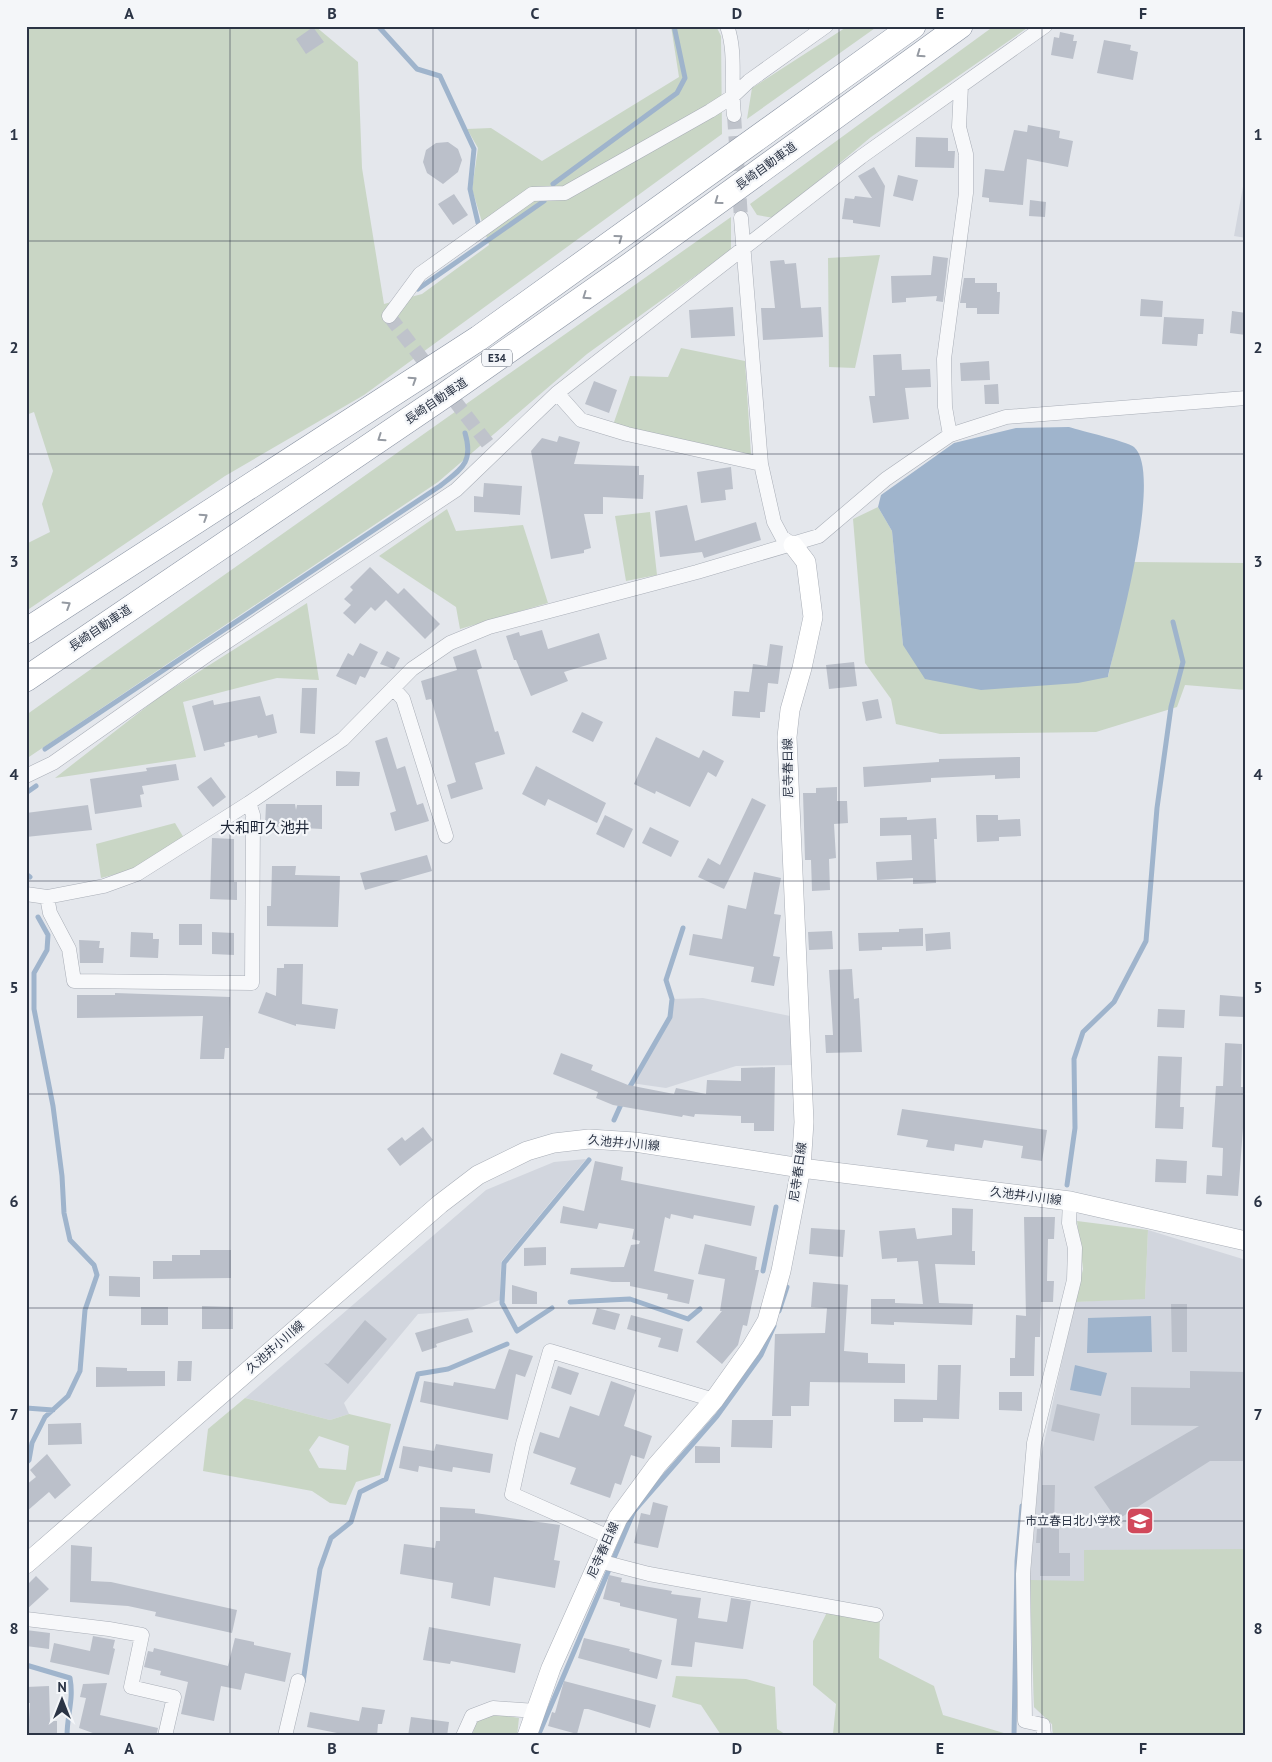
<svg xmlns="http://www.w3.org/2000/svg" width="1272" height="1762" font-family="'PT Sans','Noto Sans JP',sans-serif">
<rect width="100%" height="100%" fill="#e4e7ec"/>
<!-- built -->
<path fill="#d2d6de" d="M1246,170V238L1234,236Z
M703,998L790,1016L793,1065L736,1066L666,1088L631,1083L670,1017L672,999Z
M586,1159L501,1262L500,1300L473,1310L418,1314L344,1403L349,1414L330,1420L245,1398L486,1190L554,1162Z
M1148,1230L1246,1260V1736H1053L1052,1724L1034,1707L1030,1580L1040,1461L1075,1302L1145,1298Z"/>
<!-- green -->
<path fill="#c9d6c5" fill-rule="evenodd" d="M26,26H315L358,62L362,168L384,304L422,294L489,245L472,189L478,148L467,129L491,128L542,161L679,77L671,26H716L721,36L722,134L364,395L225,476L26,611V544L50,532L42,504L53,471L34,412L26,415Z
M848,26H878L747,119L752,88Z
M994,26H1030L871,137L774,218L757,215L750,204Z
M731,217V250L587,354L438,482L26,759V715Z
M880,255L855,368L829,367L828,258Z
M681,348L745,361L751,455L613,425L630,376L668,377Z
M878,507L892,531L903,645L1108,677L1134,562L1246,563V690L1185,685L1177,707L1096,732L940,734L896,724L891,699L865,663L853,519Z
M447,509L456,531L523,525L548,603L460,629L456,607L379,556Z
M650,512L657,575L626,581L615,516Z
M307,603L319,680L277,678L183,702L196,757L55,778L159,697Z
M175,823L184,838L132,870L101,878L96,844Z
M1077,1221L1148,1230L1145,1299L1075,1302L1083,1269Z
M245,1398L330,1420L349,1414L391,1424L380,1475L356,1482L346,1505L330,1503L312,1491L203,1471L208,1429ZM319,1436L349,1446L346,1470L319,1468L309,1450Z
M1246,1549V1736H1053L1052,1724L1034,1707L1030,1580L1084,1581V1550Z
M831,1604L880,1613L879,1658L934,1686L943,1715L1014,1736H825L833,1734L836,1704L813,1685V1641Z
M676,1676L746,1679L775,1687L777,1729L788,1736L721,1735L701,1705L672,1697Z
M496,1714L519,1718L517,1736H472L476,1722Z"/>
<!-- water -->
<path fill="#9fb4cc" d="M1069,427C1081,431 1126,441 1134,447C1164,473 1117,639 1108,677L1078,683L981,690L925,679L903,645L892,531L878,507L881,495L954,443L1016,428Z
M1151,1316L1152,1352L1087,1353L1088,1318Z
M1075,1365L1107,1373L1101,1396L1070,1390Z"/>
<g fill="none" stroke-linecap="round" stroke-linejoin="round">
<!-- stream -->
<path stroke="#9fb4cc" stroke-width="5" d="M378,26L417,69L440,76L474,149L470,189L478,223
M553,184L677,93L685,78L674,26
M418,289L544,201
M45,749L440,486C461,469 474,463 465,433
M26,793L36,786
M26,874L30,877
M628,1090L670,1017L672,999L666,980L683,928
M614,1120L623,1100
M1067,1185L1075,1128L1074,1059L1083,1032L1114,1002L1146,941L1157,808L1171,707L1183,662L1173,622
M763,1271L776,1207
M570,1302L630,1299L688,1319L700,1309
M552,1308L517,1331L502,1303L504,1263L589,1160
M779,1311L787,1287
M26,1408L53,1410
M26,1463L29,1460L32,1443L45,1417L68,1396L80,1371L85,1310L97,1275L94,1265L70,1240L64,1213L62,1176L53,1106L34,1009V973L47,950L48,935L38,917
M26,1665L70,1678C74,1700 67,1714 67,1736
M303,1682L320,1569L331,1538L351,1522L360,1492L386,1479L418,1374L448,1369L507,1344
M538,1736L634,1511L717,1416L761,1355L774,1326
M1014,1736L1017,1561L1022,1506"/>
</g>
<!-- building -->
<path fill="#bbc0ca" d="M313,27L324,42L306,54L296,39Z
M1060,32L1074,35L1073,41H1077L1073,59L1051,55L1054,37L1059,38Z
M1104,40L1131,45L1130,50L1138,52L1133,80L1097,73Z
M1028,125L1060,131L1059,138L1073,141L1068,167L1027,159L1023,205L989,202V198L982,197L985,169L1004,171L1014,130L1027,132Z
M916,137L948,138V151H955L954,168L915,167Z
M448,142L458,149L462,160L458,172L443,184L427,173L423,162L426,150L436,143Z
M874,167L885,186L880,227L853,223V220L842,219L845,198L854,199L855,196L872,198L858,176Z
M898,175L918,180L913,201L893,196Z
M454,194L468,215L453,225L438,204Z
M1030,200L1046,202L1045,217L1029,216Z
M933,256L948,258L943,302L936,301L937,296L906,298V302L892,303L891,276L931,275Z
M784,260L785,264L796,263L801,308L821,307L823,337L763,340L761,308H775L770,261Z
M964,278H975V283H997V292H1000L999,314H977V308H966V303H960Z
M1141,299L1163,301L1162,317L1140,316Z
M733,307L735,336L691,338L689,310Z
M1232,311L1246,313V335L1230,333Z
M1164,317L1204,319L1203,334H1198L1197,346L1162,344Z
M901,354L902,370L930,369L931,387L905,388L909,419L873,423L869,396H875L873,355Z
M989,361L990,380L961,381L960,363Z
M594,381L617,390L609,413L585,404Z
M998,384L999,404H985L984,385Z
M559,436L580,442L574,464L639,466V475H644L643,499L603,497V514H584L591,548L584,550V553L551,559L531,451L542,438L557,442Z
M731,467L733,489L725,490L726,500L701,503L697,472Z
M484,483L522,486L520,515L474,512V496L483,497Z
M687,505L695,541L756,522L761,540L704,558L702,552L660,557L655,511Z
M370,567L398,594L404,588L440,624L425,639L386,600L375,611L371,607L355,624L343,613L351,605L344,599L353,590L350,587Z
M542,630L548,649L599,633L607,659L564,672L568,681L531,696L516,660H514L506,636L519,632L520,636Z
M360,643L378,652L365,678L360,676L356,685L336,676L348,653L353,656Z
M770,644L783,646L778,684L768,683L765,712H760V718L732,716L734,691L749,692L753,664L767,666Z
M476,649L482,668L477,670L495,732L498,731L505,754L475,763L483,789L451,799L447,785L456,782L431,699L426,700L421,681L457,670L453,657Z
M387,651L400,658L394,669L380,664Z
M854,662L857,686L829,689L826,665Z
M302,688H317L315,734L300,733Z
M260,696L266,716L273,714L277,733L258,738L257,735L224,743L225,746L204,751L192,706L213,700L214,705Z
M878,699L882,718L866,721L862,702Z
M582,712L603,722L593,742L572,732Z
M387,737L397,769L405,766L417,805L423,803L429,821L395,831L390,813L396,811L375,741Z
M656,737L699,758L703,750L724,761L716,777L708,772L690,807L656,791L655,794L634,784Z
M1020,757V778L995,779V775L931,778V782L864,787L863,767L939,762V759Z
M176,764L179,780L142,786L144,794L140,795L142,807L95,814L90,779L147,771L146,768Z
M536,766L606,803L597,823L548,799L545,806L522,794Z
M336,771L360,772L359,786H336Z
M211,777L226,797L213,807L197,787Z
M837,787V801H847L848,823L834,824L836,858L829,859L830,890L812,891L811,860H805L803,793H816V788Z
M752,798L766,805L724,889L698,877L708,858L720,865Z
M266,804H295L296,810L297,805H322V829L265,826Z
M88,805L92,830L26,837V813Z
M605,815L633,829L624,848L596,834Z
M976,815H998V820L1020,819L1021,836L999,837V841L977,842Z
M907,817V820L936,818L937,839H934L936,883L913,884V878L877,880L876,862L912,860L911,835L880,836V818Z
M650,827L679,841L671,857L642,843Z
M212,838L234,839V882H237V900L210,899Z
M427,855L432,871L365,890L360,873Z
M272,866H296L295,875L340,876L338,927L267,926V906H271Z
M754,872L781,878L774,914L781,915L773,956L780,957L774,986L751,982L754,967L689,955L693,934L722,939L728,905L746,909Z
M179,924H202V945H179Z
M923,928V946L882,947V950L859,951L858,933L899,932V929Z
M832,931L833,949L809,950L808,932Z
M131,932L153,933V939H159L158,958L130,957Z
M212,932L234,933V955L212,954Z
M950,932L951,949L926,951L925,934Z
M79,940L100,941L99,948H104L103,963H80Z
M284,964H303L302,1004L338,1009L335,1029L296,1024V1026L258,1013L266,992L276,996L277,968H284Z
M852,969L854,999L859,998L862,1052L826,1053L825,1035H833L829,970Z
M115,993L230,997L229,1048H225L224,1059H200L203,1016L77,1018V995H115Z
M1220,995L1245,997L1244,1017L1219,1016Z
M1158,1009L1185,1010L1184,1028L1157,1027Z
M1225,1043L1242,1044L1241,1087H1246L1238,1196L1206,1194L1207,1175L1222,1176L1223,1148L1212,1147L1216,1086H1223Z
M561,1053L593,1065L591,1070L628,1085L674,1094L676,1088L706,1094L707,1080L741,1081V1068L775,1067L774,1131H754V1123H741V1116L695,1114L694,1117L683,1115L682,1117L613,1105L596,1098L598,1092L553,1074Z
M1158,1056L1182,1057L1180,1107H1184L1183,1129L1155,1128Z
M902,1109L1047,1130L1042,1161L1021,1158L1023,1146L984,1140L982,1148L955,1144L954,1151L926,1147L928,1140L897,1135Z
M423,1127L433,1140L400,1166L387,1149L402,1137L405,1141Z
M1156,1159L1187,1161L1186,1183L1155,1182Z
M595,1161L623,1167L621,1180L755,1206L751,1226L694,1215L693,1219L671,1214L670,1219L665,1217L654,1271L694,1280L689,1304L667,1299L668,1294L630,1286V1282H612L570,1274L571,1268L624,1267L631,1245L639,1244L640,1241L632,1239L634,1229L599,1223L597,1229L560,1223L563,1206L584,1211Z
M952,1208L973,1209L972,1251H975V1265L935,1264L939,1303L973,1304L972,1325L894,1322V1325L871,1324V1299H895V1303L923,1304L918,1261L897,1262V1258L882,1259L879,1231L915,1228L917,1239L952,1235Z
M1024,1217H1055L1054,1239H1048L1047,1281H1054L1053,1302H1041L1040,1337H1035L1034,1376H1010V1358H1015L1016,1315L1026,1316Z
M811,1228L845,1230L843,1257L809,1254Z
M705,1244L757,1257L755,1270H759L747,1326L743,1325L738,1345L722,1364L696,1342L722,1311H720L725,1279L698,1274Z
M546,1247V1265L524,1266V1248Z
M200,1250H231V1278L153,1279V1261H172V1255H200Z
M109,1276L140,1277V1297L109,1296Z
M813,1282L848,1285L844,1351L868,1353V1363L905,1364V1383L810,1382L809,1406H791V1416H772L775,1334L825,1333L827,1308L811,1307Z
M512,1285L537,1292V1304H512Z
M1171,1304H1187V1352H1172Z
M202,1306L233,1307V1329H202Z
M141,1307H168V1325H141Z
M597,1308L620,1314L615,1330L592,1324Z
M631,1315L683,1329L678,1352L658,1347L661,1338L627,1329Z
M468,1318L473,1332L436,1344L437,1347L422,1352L415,1333Z
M365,1320L387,1339L348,1384L324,1363L328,1364Z
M509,1349L533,1356L525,1377L516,1374L508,1420L420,1402L424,1381L453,1386L454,1382L495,1389Z
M178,1361H192L191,1381H177Z
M938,1365H961L959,1419L923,1418V1422H894V1399L937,1400Z
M558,1366L579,1373L571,1395L551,1388Z
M96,1367L127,1368V1371H165V1386L96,1387Z
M1190,1371L1246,1372V1461H1210L1117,1520L1094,1487L1199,1426L1131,1425V1387L1190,1388Z
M611,1381L636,1390L624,1426L652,1436L644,1459L631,1455L621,1485L615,1483L610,1498L570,1484L576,1468L533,1453L540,1432L559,1438L570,1406L599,1416Z
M999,1392H1022V1411L999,1410Z
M1057,1404L1100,1414L1094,1441L1051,1431Z
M732,1420H773L772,1448L731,1447Z
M81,1423L82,1444L48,1445V1424Z
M436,1444L493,1454L490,1473L453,1467L452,1472L419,1466L418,1472L399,1468L403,1446L434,1451Z
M695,1446L720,1447V1463H695Z
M47,1454L71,1485L55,1499L49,1492L26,1512V1485L36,1477L30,1470Z
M1042,1485H1055L1054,1529H1059V1553H1070V1576H1040V1543H1036L1037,1529H1041Z
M653,1502L668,1506L658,1548L634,1543L641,1513L650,1515Z
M440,1507L475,1509V1513L560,1525L554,1560L560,1561L555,1588L494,1577L490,1606L451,1598L453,1583L400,1574L404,1544L435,1548L436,1541H440Z
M71,1545L92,1547L91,1581L111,1582L237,1610L232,1633L155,1616L156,1612L128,1606L70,1602Z
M609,1575L622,1578L621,1582L672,1591L671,1594L701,1598L698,1618L727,1622L731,1598L751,1601L743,1649L695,1642L692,1667L671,1665L677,1619L620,1606V1603L603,1599Z
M36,1576L49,1589L26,1610V1586Z
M429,1627L521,1644L515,1673L451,1661L450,1664L423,1660Z
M26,1630L50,1633L49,1649L26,1646Z
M93,1636L115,1640L113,1648L115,1649L109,1675L50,1662L54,1643L90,1651Z
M235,1638L254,1642V1645L291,1653L285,1682L245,1673L241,1690L221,1686L214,1721L181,1714L188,1682L160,1675L161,1671L144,1667L148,1651L153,1652L154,1648L228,1666Z
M584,1638L630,1649L629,1651L662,1660L657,1679L578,1658Z
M564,1681L656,1705L650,1728L588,1709H584L577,1734L548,1726L552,1712L555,1713Z
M107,1683L100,1715L158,1728L156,1736H101L79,1728L86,1698L80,1697L83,1684Z
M49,1686L50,1721H57V1736H28L30,1703H26V1687Z
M362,1707L385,1710L382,1724H378L377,1736H342V1734L307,1727L310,1712L359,1721Z
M411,1717L449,1722L447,1736H408Z"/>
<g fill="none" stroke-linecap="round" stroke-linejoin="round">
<!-- street-tunnel -->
<path stroke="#bfc3cb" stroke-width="14" stroke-dasharray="14 7" stroke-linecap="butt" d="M734,115L741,218
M389,316L495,453"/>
<!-- street casing -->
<g stroke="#a9aeb7" stroke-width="15">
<path id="street" d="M727,26C737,54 730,85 734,115
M741,218L761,464L774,522L782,537L793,545
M389,316L420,274L532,194L565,193L710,111L732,97L749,81L826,26
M557,393L581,420L627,434L761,464
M950,435L945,407L944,359L966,193V154L959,127L961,86
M393,688L403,699L446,836
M26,776L53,763L207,655L456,490L557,393L861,157L1045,26
M26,894L47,897L104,886L137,874L249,803L343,739L412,669L450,643L489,627L697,572L819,536L886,479L950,435L1006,417L1246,398
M47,897L50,913L69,949L74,981L252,983L253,815L249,803
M609,1537L512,1494L523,1444L550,1351L714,1400
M599,1561L649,1574L876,1615
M26,1619L109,1629L142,1635L131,1687L174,1697L165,1736
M285,1736L298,1681
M463,1736L472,1716L493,1708L536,1711
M1044,1736L1043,1725L1025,1721L1023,1574L1034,1443L1074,1280L1075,1248L1069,1223L1070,1201"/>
</g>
<!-- secondary casing -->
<g stroke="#a9aeb7" stroke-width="20">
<path id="secondary" d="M26,1564L440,1204L478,1175L527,1151L554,1143L589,1139L635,1142L801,1168L1070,1201L1246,1241
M527,1736L551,1668L618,1518L657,1465L714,1400L751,1348L767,1321L781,1271L801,1168L804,1122L787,737L790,710L802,668L813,617L806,562L793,545"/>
</g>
<!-- highway casing -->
<g stroke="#8b94a3" stroke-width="26">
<path id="highway" d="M26,631L479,338L913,26
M26,679L442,397L629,266L960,26"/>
</g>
<!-- street -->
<use href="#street" stroke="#f7f8fa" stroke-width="14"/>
<!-- secondary -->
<use href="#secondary" stroke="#fff" stroke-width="19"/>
<!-- highway -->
<use href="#highway" stroke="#fff" stroke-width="25"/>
</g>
<!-- one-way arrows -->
<defs><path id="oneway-chevron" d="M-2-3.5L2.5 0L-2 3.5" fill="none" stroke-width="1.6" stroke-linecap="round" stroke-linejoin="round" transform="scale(1.25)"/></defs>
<g stroke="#959aa2">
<use href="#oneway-chevron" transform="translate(920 54) rotate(145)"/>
<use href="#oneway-chevron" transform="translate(718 201) rotate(144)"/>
<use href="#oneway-chevron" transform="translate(619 238) rotate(-36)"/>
<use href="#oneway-chevron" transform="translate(586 296) rotate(145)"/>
<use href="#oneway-chevron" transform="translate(413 380) rotate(-33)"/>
<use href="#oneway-chevron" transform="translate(381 438) rotate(146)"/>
<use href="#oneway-chevron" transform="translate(204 517) rotate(-33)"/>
<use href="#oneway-chevron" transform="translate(67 605) rotate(-32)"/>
</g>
<!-- grid -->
<path fill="none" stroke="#2b3445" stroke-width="1" stroke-opacity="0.55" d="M230,26V1736M433,26V1736M636,26V1736M839,26V1736M1042,26V1736M26,241H1246M26,454H1246M26,668H1246M26,881H1246M26,1094H1246M26,1308H1246M26,1521H1246"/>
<!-- icons -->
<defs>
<g id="school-square" transform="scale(1.4375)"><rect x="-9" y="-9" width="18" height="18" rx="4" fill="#d1495b" stroke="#f4f6f9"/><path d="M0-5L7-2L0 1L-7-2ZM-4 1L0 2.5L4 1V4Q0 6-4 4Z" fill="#fff"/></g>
</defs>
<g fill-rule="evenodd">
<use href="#school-square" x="1140" y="1521"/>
</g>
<g text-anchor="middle" stroke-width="4.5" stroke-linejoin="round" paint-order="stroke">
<!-- shield labels -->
<rect fill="#f4f6f9" stroke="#676e7b" stroke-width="1" x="482" y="349.5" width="30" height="17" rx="4"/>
<g font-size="11" font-weight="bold" fill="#2b3445">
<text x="497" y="362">E34</text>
</g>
<!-- street labels -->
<g font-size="12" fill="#2b3445" stroke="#f4f6f9">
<text transform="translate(766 166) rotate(-36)" y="4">長崎自動車道</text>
<text transform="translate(436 401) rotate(-34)" y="4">長崎自動車道</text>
<text transform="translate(100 628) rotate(-34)" y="4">長崎自動車道</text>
<text transform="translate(788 768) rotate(-91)" y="4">尼寺春日線</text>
<text transform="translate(624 1143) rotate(5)" y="4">久池井小川線</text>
<text transform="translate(798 1172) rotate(-82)" y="4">尼寺春日線</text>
<text transform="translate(1026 1196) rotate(7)" y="4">久池井小川線</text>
<text transform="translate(275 1347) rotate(-41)" y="4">久池井小川線</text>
<text transform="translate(603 1550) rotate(-66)" y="4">尼寺春日線</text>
</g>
<!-- poi labels -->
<g font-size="12" fill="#2b3445" stroke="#f4f6f9" text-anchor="end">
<text x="1121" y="1525">市立春日北小学校</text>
</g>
<!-- quarter labels -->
<g font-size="15" fill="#1d2536" stroke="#f4f6f9">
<text x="265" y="833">大和町久池井</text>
</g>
</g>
<!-- border -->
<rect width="1272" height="1762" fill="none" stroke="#f4f6f9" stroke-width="55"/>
<!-- north arrow -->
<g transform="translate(62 1700)" stroke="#f4f6f9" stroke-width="4" paint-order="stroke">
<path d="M0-4L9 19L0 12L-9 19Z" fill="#2b3445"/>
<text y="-8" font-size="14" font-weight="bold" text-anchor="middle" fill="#2b3445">N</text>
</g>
<rect x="28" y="28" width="1216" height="1706" fill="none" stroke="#2b3445" stroke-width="2"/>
<g font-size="16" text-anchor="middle" font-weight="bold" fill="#2b3445">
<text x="129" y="19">A</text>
<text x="332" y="19">B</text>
<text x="535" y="19">C</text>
<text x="737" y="19">D</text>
<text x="940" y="19">E</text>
<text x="1143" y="19">F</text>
<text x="14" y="140">1</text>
<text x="1258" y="140">1</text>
<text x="14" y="353">2</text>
<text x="1258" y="353">2</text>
<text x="14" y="567">3</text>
<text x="1258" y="567">3</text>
<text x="14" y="780">4</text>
<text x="1258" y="780">4</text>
<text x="14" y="993">5</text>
<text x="1258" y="993">5</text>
<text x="14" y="1207">6</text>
<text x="1258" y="1207">6</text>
<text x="14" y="1420">7</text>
<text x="1258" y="1420">7</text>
<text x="14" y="1634">8</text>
<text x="1258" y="1634">8</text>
<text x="129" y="1754">A</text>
<text x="332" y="1754">B</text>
<text x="535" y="1754">C</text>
<text x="737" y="1754">D</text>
<text x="940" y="1754">E</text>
<text x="1143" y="1754">F</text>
</g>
</svg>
